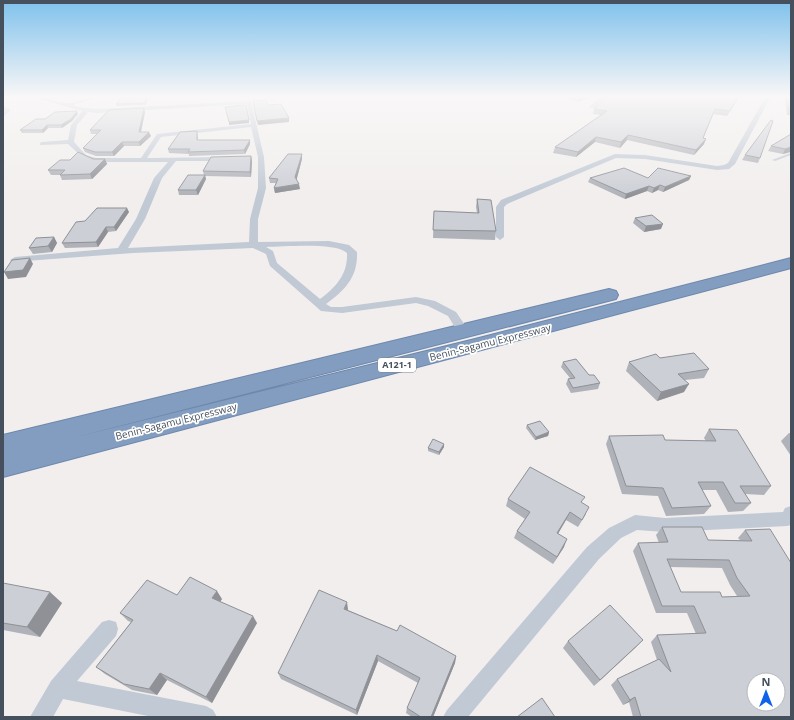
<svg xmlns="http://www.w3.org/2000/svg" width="794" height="720" font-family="'Open Sans',sans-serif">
<rect width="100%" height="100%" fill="#f1eeed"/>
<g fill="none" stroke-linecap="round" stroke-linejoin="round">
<!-- highway casing -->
<g stroke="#6d88ac" stroke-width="2">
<path id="highway" d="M791,258V268L3,477V435L609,289L616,291L618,295L616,299L72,438L475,339Z"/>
</g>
<!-- lane -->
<path fill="#c0c9d4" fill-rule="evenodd" d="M790,153H791V155L775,161L772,160Z"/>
<!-- street -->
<path fill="#c0c9d4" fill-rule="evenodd" d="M29,96C42,96 54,102 67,103C75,104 89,96 101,96L73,105L78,107L97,109L251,101L264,157L266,188L258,219V242L329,241L349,245L357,252C358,277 345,290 326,304L331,307H342L416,297L435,301L456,312L469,331L467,334H459L448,316L428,306L416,303L342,313L321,311L270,266L266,254L253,248L133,253L12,262L10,260L15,257L118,248L136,219L154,178L168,162H95L82,157L68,144L40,145V143L42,142L68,140L71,125L82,111ZM247,104L251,124L157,134L141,158H96L86,155L74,142L77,125L88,112L97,113ZM251,127L258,157V188L250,219L249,242L128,248L145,219L162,178L176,161H226L229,159L226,157L147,158L161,137ZM266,247C284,247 335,242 347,253C348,274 336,287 320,299L277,263L273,251Z
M601,96H607L594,108H590V106Z
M766,96H771L735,164L729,169L717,170L645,159L616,158L507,204L504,207V237L500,240L496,237V207L501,200L615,154L645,155L717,166L724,165L728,163Z
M3,106L11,110L3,117L4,111Z
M791,506V525L787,526L665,532L637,530L621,538L599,559L468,717H443L447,710L587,547L609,528L635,515L665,518L783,512L785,508Z
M109,620L116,622L118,629L116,636L77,681L206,706L213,710L217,717H153L63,699L53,717H30L51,681L102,622Z"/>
<!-- highway -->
<use href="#highway" fill="#829dc0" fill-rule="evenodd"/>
</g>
<!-- wall -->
<path fill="#afb2b8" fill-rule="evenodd" d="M122,96H148L146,105L116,106V104Z
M567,96H593L578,102L566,99Z
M739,96L727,116L713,114L703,138L704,144L694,155L627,140L620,148L595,142L576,157L553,153L555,147L601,115L593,114L594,109Z
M784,96H791V115H787Z
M145,112L141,132L151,136L140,146H124L114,156H96L85,152L83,148L97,134H91L90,130Z
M78,114L72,121L62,128H48L43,133H22L20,130L45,119Z
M198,134V140L250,144L245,154L189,156V154L169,153L168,149Z
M791,134V152H790L783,154L768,151L771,146Z
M302,154V159L296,180L300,189L275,193L274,188L276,183H270L269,178Z
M745,155L760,158L758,163L742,160Z
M251,156L252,161L251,177L205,176L206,179L198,195H179L178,190L204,175L203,171Z
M93,159H105L107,164L92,179L62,180L60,175H51L48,170Z
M691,176L689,180L663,192L658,190L652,193L647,191L625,199L588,182L590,178H648Z
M477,199L496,231L495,240L433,238L434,211L477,213L476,207Z
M129,212L116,231L108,232L98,247L65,248L62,243L85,221Z
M635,218L661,229L644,232L633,223Z
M54,237L57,243L52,252L33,254L29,248Z
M660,358L709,369L704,378L685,380L684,392L657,401L626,371L629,362Z
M563,362L589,375L600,383L598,389L571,393L566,384L568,379L570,378L561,367Z
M527,425L549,432L548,436L535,440L526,428Z
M709,429L771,486L764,495L745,494L751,503L743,511L728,512L716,490H702L711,506L704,514L666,516L658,496L622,494L606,444L609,436L665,440L706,441L704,438Z
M789,433H791V456L781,441Z
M444,444V447L439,455L428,451V448Z
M508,499L582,503L586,514L578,527L566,520L558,534L564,547L553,564L514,538L517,531L525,519L506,506Z
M662,527L708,540H740L738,538L745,530L770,529L791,717H633L629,702L623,705L611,685L617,679L657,660L651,642L657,635L696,634L687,613H656L633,551L638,543H659L656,535ZM670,567L722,568L730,585L737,596L722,597L681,592Z
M3,583L62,603L40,637L3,630Z
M177,595L222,599L220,601L257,623L212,703L167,680L157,695L132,690L105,674L96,667L131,622L128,621L120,613Z
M348,609V610L456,656L455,663L433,717H412L406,713L407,708L418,683L378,661L357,715L281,679L278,673Z
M568,641L636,647L594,686L563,648Z"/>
<!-- shaded-wall -->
<path fill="#8f9196" d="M147,96H148L146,105L145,103Z
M581,96H593L578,102L579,97Z
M739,96L738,99L727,116Z
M144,108L145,112L140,136L139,132Z
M77,111L78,114L72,121L62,128L61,125Z
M289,118V122L258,125L257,121Z
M249,120V123L229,125V122Z
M47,125L48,128L43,133L42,130Z
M149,132L151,136L140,146L139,142Z
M628,135L627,140L620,148L621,142Z
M596,137L595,142L576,157L578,152Z
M706,139L704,144L694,155L696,150Z
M250,140V144L245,154L244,150Z
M122,142L124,146L114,156L112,152Z
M791,147V150L790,152L783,154L785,149Z
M302,154V159L296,182L295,177Z
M251,156L252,161L251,177L250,172Z
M105,159L107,164L92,179L90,174Z
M205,175L206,179L198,195L196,190Z
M691,176L689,180L663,192L665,187Z
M299,184L300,189L275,193L274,188Z
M660,185L658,190L652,193L654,188Z
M649,186L647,191L625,199L626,194Z
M127,208L129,212L116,231L114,227Z
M663,224L661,229L644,232L646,226Z
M106,227L108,232L98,247L96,242Z
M54,237L57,243L52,252L48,246Z
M30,258L33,264L26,277L8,279L4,272Z
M689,384L684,392L657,401L661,392Z
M549,432L548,436L535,440L536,437Z
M444,444V447L439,455V452Z
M570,512L566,520L554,540L557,533Z
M567,539L564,547L553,564L557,557Z
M217,591L222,599L217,606L212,598Z
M50,592L62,603L40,637L27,627Z
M347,602L348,609L345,616L344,609Z
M253,616L257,623L212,703L206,697Z
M643,640L636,647L594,686L600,680Z
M377,655L378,661L357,715L356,710Z
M456,656L455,663L433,717H431Z
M160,673L167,680L157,695L149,689Z
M635,697L629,702L623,705L630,700Z"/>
<!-- building -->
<path fill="#cccfd6" stroke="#8f9196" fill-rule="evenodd" d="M122,96H147L145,103L116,104Z
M608,96H738L730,111L715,109L703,138L706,139L696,150L628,135L621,142L596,137L578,152L555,147L607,111L594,109Z
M787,96H791V111L789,110Z
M266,100L268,105L281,104L289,118L257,121L253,101Z
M246,105L249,120L229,122L225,107Z
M144,108L139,132H149L139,142H122L112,152H95L83,148L101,130H90L109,110Z
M77,111L71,119L61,125H47L42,130H20L36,119H45L55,112Z
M771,120L773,121L760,158L745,155Z
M197,131V140H250L244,150L188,152L190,149H168L180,132Z
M791,134V147L785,149L771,146Z
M78,152L93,159H105L90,174L60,175L65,170H48L60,160H70Z
M288,154H302L295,177L299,184L274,188L278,179L269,178Z
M251,156L250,172L203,171L211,157Z
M624,168L648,178L658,168L691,176L665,187L660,185L654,188L649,186L626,194L590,178Z
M188,175H205L196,190H178Z
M477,199L491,200L496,231L433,230L434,211L479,213Z
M97,208H127L114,227H106L96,242L62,243L76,222L85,221Z
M652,215L663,224L646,226L635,218Z
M54,237L48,246L29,248L36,238Z
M30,258L23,270L4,272L12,260Z
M694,353L709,369L678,374L689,384L661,392L629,362L656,354L660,358Z
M576,359L589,375H594L600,383L573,388L568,379L575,378L563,362Z
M540,421L549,432L536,437L527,425Z
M709,429L737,430L771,486H740L751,503H735L723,482H698L711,506L672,508L663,488L626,486L609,436L663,435L665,440L716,441Z
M433,439L444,444L439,452L428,448Z
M530,467L585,497L581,502L589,507L582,520L570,512L557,533L567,539L557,557L517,531L530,512L508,499Z
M662,527H702L708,540L752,541L745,530L770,529L791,563V717H641L635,697L630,700L617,679L659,659L671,672L657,635L706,633L694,606H662L638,543L668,542ZM667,559L729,560L737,578L750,596L722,597L720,592H681ZM754,680H778V704H754Z
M190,577L217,591L212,598L253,616L206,697L160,673L149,689L124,684L96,667L133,620L120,613L147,580L177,595Z
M3,583L50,592L27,627L3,623Z
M319,590L347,602L344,609L397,631L400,625L456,656L431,717H421L407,708L420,678L377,655L356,710L278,673Z
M610,605L643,640L600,680L568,641Z
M542,698L555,717H517Z"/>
<!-- sky -->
<linearGradient id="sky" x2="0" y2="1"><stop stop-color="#7fc1ec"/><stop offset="0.49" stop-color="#f9f7f7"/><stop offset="1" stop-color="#f9f7f7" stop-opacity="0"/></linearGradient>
<rect width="794" height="197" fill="url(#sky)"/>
<g text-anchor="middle" stroke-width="3.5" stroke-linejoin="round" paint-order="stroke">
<!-- shield labels -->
<rect fill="#fff" stroke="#7d848d" stroke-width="1" x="378" y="358" width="38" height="14" rx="3"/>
<g font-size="9" font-weight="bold" fill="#45505c">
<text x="397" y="368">A121-1</text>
</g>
<!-- street labels -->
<g font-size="10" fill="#45505c" stroke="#fff">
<text transform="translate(490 342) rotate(-14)" y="4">Benin-Sagamu Expressway</text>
<text transform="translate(176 421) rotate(-14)" y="4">Benin-Sagamu Expressway</text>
</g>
</g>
<!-- border -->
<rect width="794" height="720" fill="none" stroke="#45505c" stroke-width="8"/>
<!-- north arrow -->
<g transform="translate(766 692)"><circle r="19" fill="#ffffff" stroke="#b5b9be"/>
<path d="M0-3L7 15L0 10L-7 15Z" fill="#0e63ea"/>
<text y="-6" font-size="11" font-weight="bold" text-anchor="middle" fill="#45505c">N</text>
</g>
</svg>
